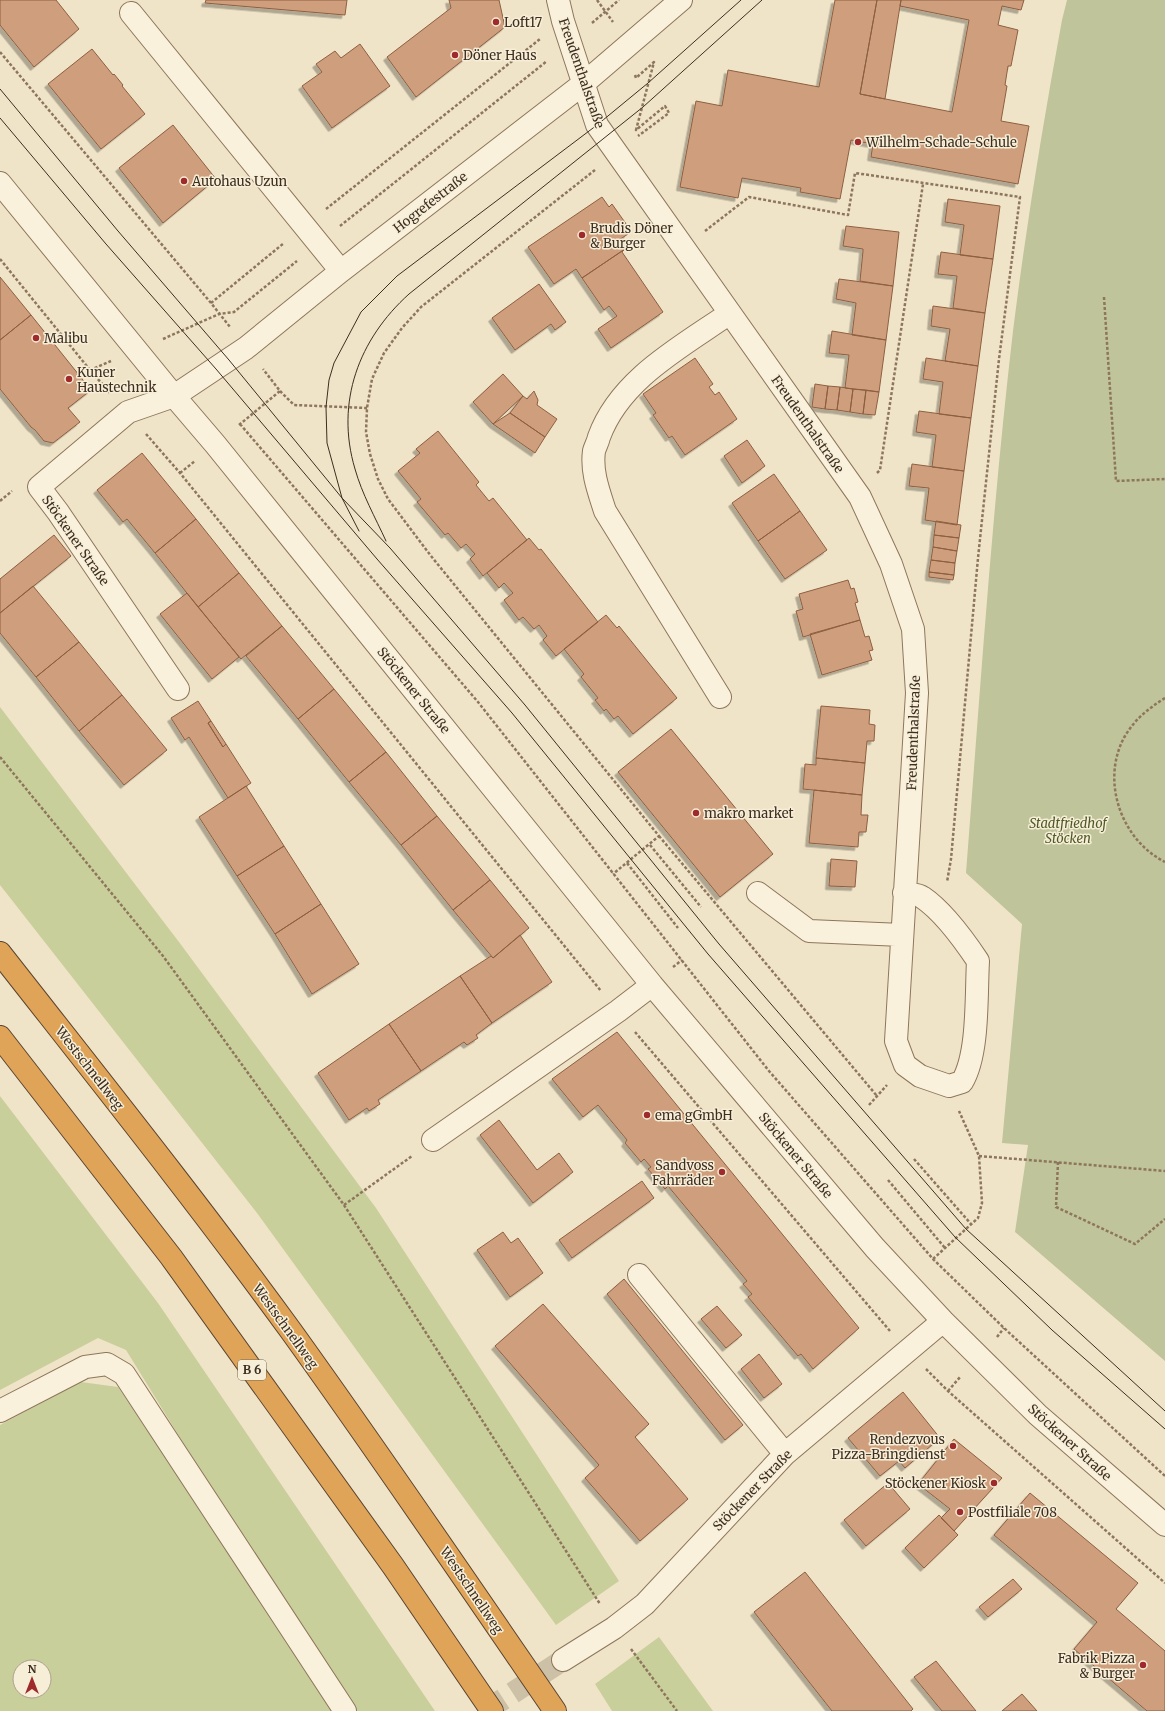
<svg xmlns="http://www.w3.org/2000/svg" width="1165" height="1711" font-family="Merriweather,serif">
<defs>
<filter id="shadow"><feDropShadow dx="-3.5" dy="3.5" stdDeviation="0" flood-color="#0004"/></filter>
</defs>
<rect width="100%" height="100%" fill="#f0e4c8"/>
<!-- green -->
<path fill="#c9cf9b" fill-rule="evenodd" d="M0,707L179,942L376,1208L619,1581L556,1625L257,1213L0,885Z
M0,1096L158,1303L435,1711H0V1425L81,1382L118,1387L285,1634L297,1628L126,1350L98,1338L0,1390ZM20,1667H44V1691H20Z
M659,1637L713,1711H612L595,1684Z"/>
<!-- cemetery -->
<path fill="#bfc49a" d="M1067,0H1165V1361L1015,1232L1028,1145L1002,1143L1022,924L966,873C980,692 992,511 1013,331C1026,227 1043,123 1062,20Z"/>
<!-- building -->
<path fill="#cf9f7d" stroke="#8d5f41" filter="url(#shadow)" d="M0,0H56L79,29L34,67L0,25Z
M206,0H347L345,15L205,3Z
M449,0H499L505,27L416,97L387,57L451,8Z
M835,0H877L860,94L952,112L969,20L900,6L901,0H1024L1021,10L1002,6L998,25L1018,30L1011,66H1008L1005,85L1007,86L1001,121L1029,126L1018,184L871,157L873,144L851,140L840,199L800,192L801,188L742,178L738,198L680,187L696,101L722,106L728,70L819,87Z
M877,0H901L885,99L860,94Z
M360,44L390,86L332,128L302,86L322,72L316,64L335,51L341,58Z
M92,49L113,75L114,74L123,85L122,86L145,114L101,149L48,84Z
M173,125L216,179L163,223L119,168Z
M602,197L609,207L612,204L629,228L625,231L628,234L619,240L625,249L582,278L576,269L554,284L528,247Z
M948,199L1000,206L993,259L960,255L964,225L945,222Z
M846,226L899,232L893,286L860,281L863,251V249L843,246Z
M625,249L622,252L663,312L611,348L598,329L617,316L609,306L604,310L582,278Z
M941,252L993,259L985,313L953,308L957,276L938,274Z
M0,277L31,315L0,340Z
M839,279L893,286L886,340L852,335L856,303L836,299Z
M539,284L566,322L555,330L551,324L515,350L492,318Z
M933,306L985,313L978,366L945,361L950,329L931,326Z
M31,315L91,390L68,408L80,422L53,443L44,441L35,430L31,427L0,389V340Z
M832,331L886,340L879,392L845,388L849,355L829,353Z
M695,358L713,384L709,387L715,395L719,392L737,419L685,455L672,436L669,438L653,415L656,413L643,394Z
M926,358L978,366L971,418L939,414L943,382L923,379Z
M503,374L523,396L493,424L473,402Z
M815,384L828,386L825,409L812,407Z
M828,386L840,387L837,410L825,409Z
M840,387L853,389L850,412L837,410Z
M853,389L866,390L863,414L850,412Z
M866,390L879,392L875,415L863,414Z
M534,391L538,400L537,405L557,419L545,437L510,413L523,396L527,399Z
M919,411L971,418L964,471L932,467L936,435L916,432Z
M510,413L545,437L535,453L493,424Z
M438,431L479,482L476,485L489,501L493,498L527,540L483,576L470,559L475,554L466,544L461,548L448,533L445,535L417,502L421,499L398,471L420,453L416,449Z
M747,440L765,466L742,483L724,456Z
M142,453L196,519L155,553L127,519L123,522L97,490Z
M912,464L964,471L957,525L925,520L929,488L909,486Z
M774,474L800,511L758,541L732,503Z
M800,511L827,550L785,579L758,541Z
M196,519L239,573L198,607L155,553Z
M936,521L961,525L959,538L934,535Z
M54,535L71,556L0,613V579Z
M934,535L959,538L957,551L933,547Z
M529,538L539,550L541,549L598,622L556,656L543,640L547,636L539,625L534,629L523,617L519,620L504,600L513,593L504,583L499,588L487,573Z
M933,547L957,551L955,563L931,560Z
M931,560L955,563L954,575L929,572Z
M929,572L954,575L953,580L929,577Z
M239,573L282,626L241,659L198,607Z
M848,580L851,589L854,588L858,602L855,603L860,620L803,637L796,611L803,609L799,594Z
M33,586L79,642L36,677L0,633V613Z
M187,593L239,657L212,679L160,614Z
M606,615L617,628L619,626L677,698L633,734L618,716L614,719L606,709L604,711L595,700L598,698L581,677L584,674L564,649Z
M860,620L865,637L869,636L873,650L869,651L872,660L822,675L810,634Z
M282,626L334,689L298,719L246,656Z
M79,642L122,695L79,731L36,677Z
M334,689L386,752L349,782L298,719Z
M122,695L167,750L124,785L79,731Z
M198,701L211,721L208,723L223,747L226,744L251,783L228,798L189,737L185,740L171,718Z
M821,706L870,710L869,724L875,725L874,741H867L865,763L816,758Z
M211,721L226,744L223,747L208,723Z
M671,729L773,854L720,897L618,772Z
M386,752L437,816L401,845L349,782Z
M816,758L865,763L862,795L803,789L805,764L816,765Z
M246,786L284,846L237,876L199,817Z
M814,790L862,795L861,815H868L866,832H859L858,847L809,843Z
M437,816L490,880L453,910L401,845Z
M284,846L321,904L275,934L237,876Z
M831,859L857,861L855,887L829,886Z
M490,880L529,928L493,958L453,910Z
M321,904L359,964L312,994L275,934Z
M520,935L552,982L492,1023L460,976L491,956L493,958Z
M460,976L492,1023L476,1035L478,1038L467,1045L464,1042L421,1071L389,1024Z
M389,1024L421,1071L378,1100L380,1104L369,1111L367,1108L349,1120L318,1073Z
M617,1032L859,1328L813,1369L801,1354L798,1356L748,1297L752,1294L743,1284L747,1281L668,1186L665,1189L648,1169L651,1167L644,1159L641,1162L625,1143L627,1140L598,1105L583,1117L552,1079Z
M499,1120L537,1170L559,1153L573,1172L533,1203L480,1135Z
M642,1181L654,1198L572,1258L559,1240Z
M503,1232L511,1243L518,1238L543,1273L510,1297L477,1250Z
M624,1279L743,1425L725,1440L607,1294Z
M543,1304L649,1424L635,1437L688,1499L640,1541L585,1478L599,1465L495,1346Z
M717,1306L742,1335L726,1348L701,1319Z
M759,1354L782,1384L764,1398L741,1369Z
M903,1392L940,1438L905,1468L899,1461L880,1476L848,1438Z
M954,1439L1002,1478L954,1531L941,1518L950,1509L918,1484Z
M888,1483L910,1509L866,1546L844,1520Z
M1030,1493L1138,1583L1116,1609L1165,1651V1711H1147L1074,1649L1097,1622L994,1535Z
M939,1515L958,1535L924,1568L905,1548Z
M805,1572L913,1709L911,1711H832L754,1612Z
M1013,1579L1022,1589L988,1617L979,1607Z
M936,1661L976,1711H942L914,1677Z
M1022,1694L1037,1711H1002Z"/>
<g fill="none" stroke-linecap="round" stroke-linejoin="round">
<!-- minor-tunnel -->
<path stroke="#ccc0a6" stroke-width="22" stroke-dasharray="22 11" stroke-linecap="butt" d="M485,1711L563,1660"/>
<!-- minor casing -->
<g stroke="#8d765c" stroke-width="24">
<path id="minor" d="M558,0L563,21L597,125L860,497L891,564L913,629L917,693L896,1041L905,1065L920,1076L949,1086L962,1082C979,1054 976,995 978,961C964,940 943,911 922,897C918,894 910,894 904,893
M131,13L341,271
M0,183L174,396L215,444L652,985L875,1248L943,1321L1038,1415L1165,1525
M178,689L58,512L39,487L128,412L174,396L246,348L341,271L583,84L681,0
M720,697L605,511C599,492 591,472 594,451C595,447 598,442 599,437C620,379 681,347 730,313
M758,893L809,931L902,935
M433,1140L618,1011L652,985
M639,1275L785,1454
M0,1411L85,1367L107,1364L124,1374L345,1711
M563,1660L614,1628L645,1604L785,1454L943,1321"/>
</g>
<!-- highway casing -->
<g stroke="#5b4430" stroke-width="24">
<path id="highway" d="M0,953C98,1078 197,1202 291,1331C381,1456 468,1584 555,1711
M0,1037L171,1257L393,1566L492,1711"/>
</g>
<!-- path -->
<path stroke="#8d765c" stroke-width="2.5" stroke-dasharray="3 2" stroke-linecap="butt" d="M597,0L613,22
M592,23L619,0
M0,52L211,303L230,327
M635,75L636,78L654,62L636,130L665,106L669,113L638,136
M595,170L421,307L402,328L384,353L372,379L367,408L366,432L370,454L378,479L388,499L431,556L659,836L613,874
M326,209L540,39
M340,226L547,61
M705,231L749,197L848,215L855,173L1020,197L999,359L978,558L951,859L947,882
M0,259L90,370L110,393
M1104,297L1116,481L1165,479
M211,303L284,243
M163,339L219,314L234,312L297,261
M90,370L111,361
M280,391L294,405L367,408
M240,424L478,702L769,1071L933,1259L1004,1328L1165,1476
M239,425L280,391L263,369
M146,434L180,473L601,991
M180,473L195,461
M877,473L880,470L923,184
M0,501L12,491
M1165,698C1149,708 1135,719 1125,736C1100,780 1121,840 1165,862
M0,757L163,956L344,1205L600,1604
M659,836L877,1096
M650,845L701,907
M627,863L678,928
M673,967L682,960
M635,1032L890,1331
M869,1105L887,1085
M979,1156L1165,1171
M914,1159L971,1224
M1058,1162L1056,1207L1135,1244L1165,1219
M888,1180L945,1248
M344,1205L412,1156
M933,1259L978,1218L982,1203L979,1156L959,1111
M997,1337L1004,1328
M926,1369L948,1391L1165,1583
M948,1391L961,1376
M631,1649L677,1711"/>
<!-- minor -->
<use href="#minor" stroke="#faf1dc" stroke-width="22"/>
<!-- highway -->
<use href="#highway" stroke="#e0a458" stroke-width="22"/>
<!-- tram -->
<path stroke="#3d2e20" stroke-width="1" d="M0,89L118,231L229,360L342,498L390,548L525,705L719,944L966,1229L1165,1411
M0,118L106,244L216,369L377,559L512,713L708,954L955,1237L1052,1330L1165,1429
M359,531L342,498L327,443L326,407L329,380L334,363L361,312L397,276L597,125L648,83L741,0
M386,541C375,517 362,494 355,469C335,402 359,339 409,294L643,107L762,0"/>
</g>
<!-- markers -->
<g fill="#9e2a2b" stroke="#f7eed8" stroke-width="1.5">
<circle cx="496" cy="22" r="4"/>
<circle cx="455" cy="55" r="4"/>
<circle cx="858" cy="142" r="4"/>
<circle cx="184" cy="181" r="4"/>
<circle cx="582" cy="235" r="4"/>
<circle cx="36" cy="338" r="4"/>
<circle cx="69" cy="379" r="4"/>
<circle cx="696" cy="813" r="4"/>
<circle cx="647" cy="1115" r="4"/>
<circle cx="722" cy="1172" r="4"/>
<circle cx="953" cy="1446" r="4"/>
<circle cx="994" cy="1483" r="4"/>
<circle cx="960" cy="1512" r="4"/>
<circle cx="1143" cy="1665" r="4"/>
</g>
<g text-anchor="middle" stroke-width="3" stroke-linejoin="round" paint-order="stroke">
<!-- shield labels -->
<rect fill="#f7eed8" stroke="#756857" stroke-width="1" x="238" y="1360" width="28" height="20" rx="3"/>
<g font-size="12" font-weight="bold" fill="#3d2e20">
<text x="252" y="1374">B 6</text>
</g>
<!-- poi labels -->
<g font-size="13" fill="#3d2e20" stroke="#f7eed8" text-anchor="start">
<text x="504" y="27">Loft17</text>
<text x="463" y="60">Döner Haus</text>
<text x="866" y="147">Wilhelm-Schade-Schule</text>
<text x="192" y="186">Autohaus Uzun</text>
<text x="590" y="233">Brudis Döner<tspan x="590" dy="15">&amp; Burger</tspan></text>
<text x="44" y="343">Malibu</text>
<text x="77" y="377">Kuner<tspan x="77" dy="15">Haustechnik</tspan></text>
<text x="704" y="818">makro market</text>
<text x="655" y="1120">ema gGmbH</text>
<text x="714" y="1170" text-anchor="end">Sandvoss<tspan x="714" dy="15">Fahrräder</tspan></text>
<text x="945" y="1444" text-anchor="end">Rendezvous<tspan x="945" dy="15">Pizza-Bringdienst</tspan></text>
<text x="986" y="1488" text-anchor="end">Stöckener Kiosk</text>
<text x="968" y="1517">Postfiliale 708</text>
<text x="1135" y="1663" text-anchor="end">Fabrik Pizza<tspan x="1135" dy="15">&amp; Burger</tspan></text>
</g>
<!-- street labels -->
<g font-size="13" fill="#3d2e20" stroke="#f7eed8">
<text transform="translate(582 73) rotate(71)" y="5">Freudenthalstraße</text>
<text transform="translate(430 202) rotate(-38)" y="5">Hogrefestraße</text>
<text transform="translate(808 424) rotate(55)" y="5">Freudenthalstraße</text>
<text transform="translate(76 540) rotate(55)" y="5">Stöckener Straße</text>
<text transform="translate(414 690) rotate(51)" y="5">Stöckener Straße</text>
<text transform="translate(913 733) rotate(-88)" y="5">Freudenthalstraße</text>
<text transform="translate(90 1068) rotate(52)" y="5">Westschnellweg</text>
<text transform="translate(796 1155) rotate(50)" y="5">Stöckener Straße</text>
<text transform="translate(286 1326) rotate(54)" y="5">Westschnellweg</text>
<text transform="translate(1070 1442) rotate(42)" y="5">Stöckener Straße</text>
<text transform="translate(752 1490) rotate(-46)" y="5">Stöckener Straße</text>
<text transform="translate(472 1590) rotate(56)" y="5">Westschnellweg</text>
</g>
<!-- park labels -->
<g font-size="13" font-style="italic" fill="#4d5a26" stroke="#f7eed8">
<text x="1068" y="828">Stadtfriedhof<tspan x="1068" dy="15">Stöcken</tspan></text>
</g>
</g>
<!-- north arrow -->
<g transform="translate(32 1679)"><circle r="19" fill="#f7eed8" stroke="#ada18e"/>
<path d="M0-3L7 15L0 10L-7 15Z" fill="#9e2a2b"/>
<text y="-6" font-size="11" font-weight="bold" text-anchor="middle" fill="#3d2e20">N</text>
</g>
</svg>
